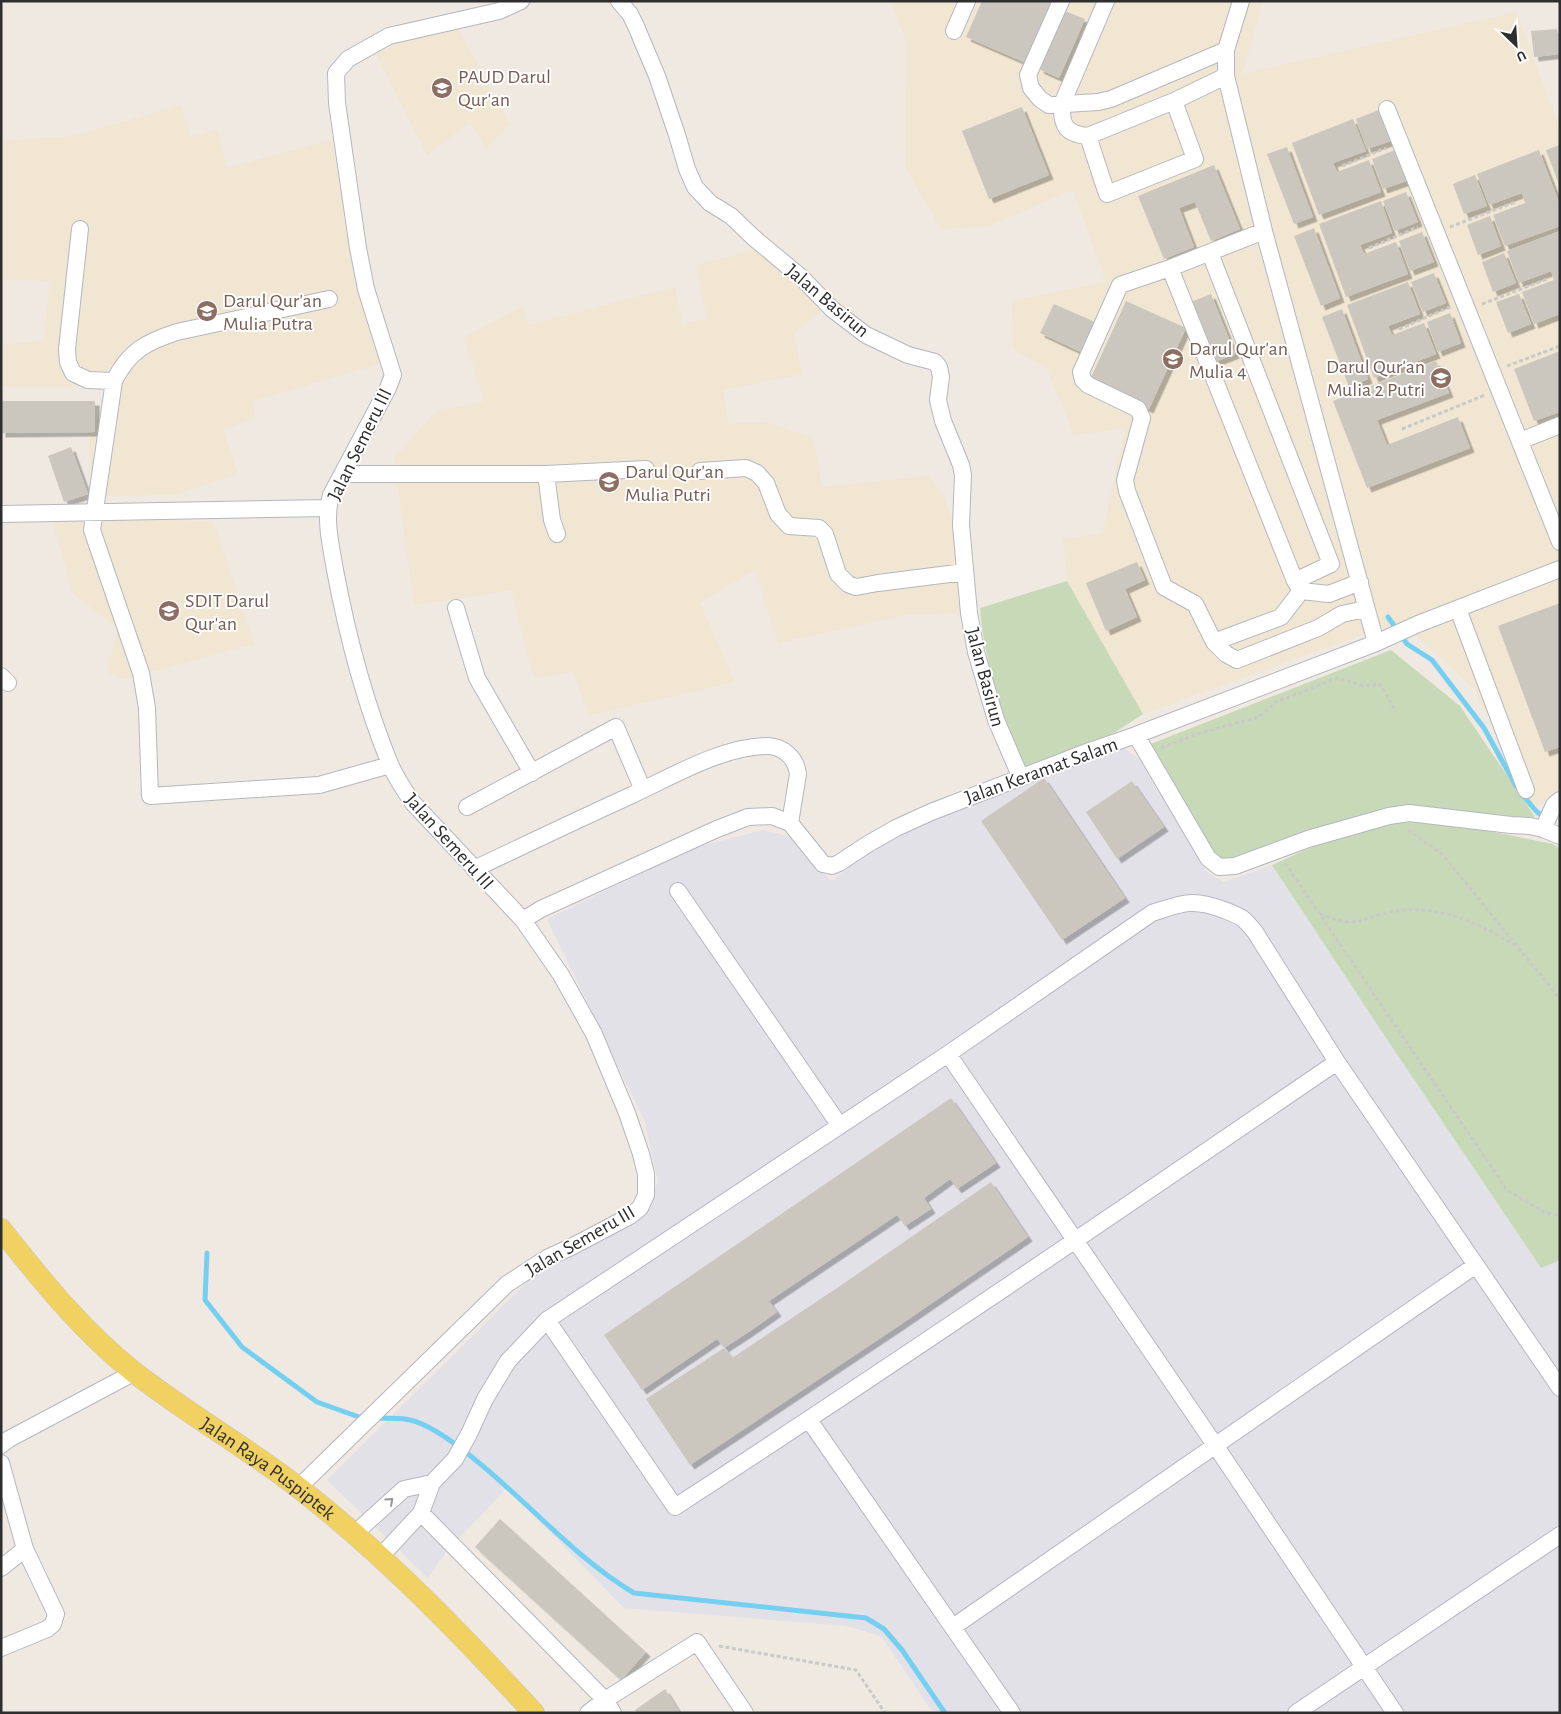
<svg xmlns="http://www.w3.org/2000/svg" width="1561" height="1714" font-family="'Alegreya Sans',sans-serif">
<defs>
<filter id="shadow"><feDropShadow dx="4.5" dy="4.5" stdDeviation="0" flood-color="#0004"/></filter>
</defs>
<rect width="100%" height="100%" fill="#efe9e1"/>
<!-- industrial -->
<path fill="#e3e1e8" d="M1122,746L1140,760L1206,872L1224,882L1272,865L1384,1035L1541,1268L1560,1260V1713H933L881,1636L846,1626L624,1608L507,1488L446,1552L428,1578L327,1480L537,1272L640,1212L658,1182L645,1122L547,919L697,847L763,830L791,837L831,881L902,827Z"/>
<!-- education -->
<path fill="#f0e6d1" d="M891,1H1263L1242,74L1517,12L1560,130V792L1537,806L1525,797L1475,690L1415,634L1387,626L1143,714L1067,581L1063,539L1103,533L1125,428L1074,435L1047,369L1013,349L1012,301L1106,282L1073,190L989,226L941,229L905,167L906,42Z
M458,28L510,124L486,149L470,123L427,155L376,54L408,39Z
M181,105L190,137L218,129L226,168L332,140L359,278L383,363L254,401L255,418L223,429L238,474L174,495L92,496L89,439L106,386L1,387V345L44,341L50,281L1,279V141L74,136Z
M754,250L823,309L794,334L802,374L723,390L729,424L765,422L813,438L822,487L929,476L943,494L954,526L964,613L905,615L778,643L755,570L700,603L735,682L589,715L573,671L534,678L511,590L414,605L394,459L435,412L484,401L464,337L523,306L529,325L675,287L682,324L707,318L696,265Z
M52,519L213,521L254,644L125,679L107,672L118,629L73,593Z"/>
<!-- cemetery -->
<path fill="#c8d9b8" d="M1067,581L1143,714L1114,733L1022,768C1004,716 984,663 980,608Z
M1391,650L1460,706L1535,817L1519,818L1440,808L1400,807L1302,832L1234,860L1218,858L1148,745Z
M1397,822L1449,823L1553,844L1560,849V1260L1541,1268L1384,1035L1272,865L1312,847Z"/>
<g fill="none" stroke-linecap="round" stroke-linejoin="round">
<!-- stream -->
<path stroke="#75cff0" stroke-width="5" d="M1388,617L1407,644L1432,660L1484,728L1516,786
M1521,793L1536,811L1546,819
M207,1253L205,1300L242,1347L317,1402L359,1417H364
M375,1418C386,1419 399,1417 410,1420C429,1424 453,1442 468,1454C525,1498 572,1556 634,1593L866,1618L884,1629L902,1650L945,1713"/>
</g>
<!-- building -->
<path fill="#cbc7bf" filter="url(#shadow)" d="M982,1H1053L1026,63L966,37Z
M1065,11L1085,19L1059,78L1039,69Z
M1557,29L1558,33H1560V54L1534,57L1531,31Z
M1022,107L1049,175L989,199L962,131Z
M1379,110L1391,141L1367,149L1356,119Z
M1353,119L1366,151L1333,163L1337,172L1369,160L1381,192L1319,215L1292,143Z
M1560,145V187L1546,150Z
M1287,147L1313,217L1294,224L1267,154Z
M1395,150L1406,181L1383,189L1372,159Z
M1539,150L1560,205V226L1505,246L1493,215L1525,203L1522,193L1489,205L1477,174Z
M1214,165L1240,229L1211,241L1195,202L1179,208L1194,247L1164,259L1138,196Z
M1475,175L1487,206L1464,214L1453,184Z
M1406,192L1418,222L1395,231L1383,201Z
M1381,201L1392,233L1360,245L1364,254L1396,242L1408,274L1346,297L1319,224Z
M1490,216L1501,246L1478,255L1467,225Z
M1314,228L1340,298L1321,306L1294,236Z
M1560,231V314L1534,324L1522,292L1554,280L1551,271L1519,283L1507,251Z
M1422,232L1434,262L1410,271L1399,241Z
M1504,253L1516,283L1493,292L1482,262Z
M1434,273L1446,303L1423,312L1411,282Z
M1408,282L1420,314L1388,326L1392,335L1424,323L1436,354L1374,378L1347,305Z
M1211,294L1235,354L1215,362L1191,302Z
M1519,294L1531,324L1508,333L1496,302Z
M1126,301L1186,328L1149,409L1089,382Z
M1054,304L1095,322L1081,352L1040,333Z
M1342,309L1368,379L1349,387L1322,317Z
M1450,313L1461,343L1438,352L1427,322Z
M1560,351V412L1534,421L1514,369Z
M1436,361L1449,393L1377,420L1387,445L1458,417L1470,448L1367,488L1333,401Z
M1,401H95V432L1,433Z
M71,447L88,494L64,502L48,456Z
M1137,562L1145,580L1125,589L1137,617L1106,631L1086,583Z
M1560,603V747L1545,752L1498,626Z
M1044,778L1125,898L1062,940L981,821Z
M1132,781L1164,827L1117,859L1086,812Z
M951,1098L996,1163L957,1189L950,1179L924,1198L931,1209L905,1226L897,1215L769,1301L777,1312L750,1331L724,1348L717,1339L642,1390L604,1335Z
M991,1182L1028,1237L900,1325L690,1465L646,1399L724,1348L732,1358L837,1288Z
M500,1519L646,1652L621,1680L475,1547Z
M665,1689L680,1713H637L635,1710Z"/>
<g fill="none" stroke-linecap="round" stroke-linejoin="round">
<!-- minor casing -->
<g stroke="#b4b7c1" stroke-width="18">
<path id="minor" d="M619,1L630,14L635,24L657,76L677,135L687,169L695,187L710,203L731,216L754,238L802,278L832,309L866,335L908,355L935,362L939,367L941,377L938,400L943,421L961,465L963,475L961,525L969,613L976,652L996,720L1021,778
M1061,1L1028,75L1031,88L1040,99L1049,105L1098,102L1111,99L1226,50
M1106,1L1062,104C1061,126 1066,134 1088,136L1174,101L1226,76
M1241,1L1226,50V76L1264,231L1376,643
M954,31L967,1
M1387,109L1560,542
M1088,136L1107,194L1195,159L1174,101
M80,229L67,349L68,362L73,373L88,380L114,381
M1264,231L1170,268L1120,285L1081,372L1083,380L1088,385L1138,409L1142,418L1125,480L1127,491L1164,587L1195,604L1214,642L1226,654L1237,660L1318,628L1342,614L1366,609
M1210,253L1331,564L1295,581
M1170,268L1295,581L1301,591
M329,299L177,332C146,342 129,351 114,381L92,530L141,673L147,708L150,796L319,785L390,765
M1520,441L1560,425
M700,471L746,468L757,473L766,483L778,514L789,526L819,528L825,534L838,574L848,584L856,587L878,583L965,572
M343,474H546L646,469
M546,474L552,520L557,534
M1,514L328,508
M456,608L477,678L532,773
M1458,609L1526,790
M1214,642L1281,617L1301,591L1329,594L1360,582
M1,676L8,683
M1136,735L1208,858L1219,867L1235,866L1308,839L1389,816L1409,813L1511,825L1530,826L1543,829L1560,836
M467,807L616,727L643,790
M1543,829L1554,805L1560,800
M474,869C527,844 579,819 632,795C673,776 721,747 767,746C783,746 796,758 798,774L790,823
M678,891L840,1126
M523,920L541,909L717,829L748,817L772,816L790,823L823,864L832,866L839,863L868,844L896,828L931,812L1087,752L1136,735L1376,643L1418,624L1560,569
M948,1054L1215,1445L1395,1713
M547,1320L675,1507C898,1362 1117,1212 1337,1062
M809,1420L1012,1713
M1,1445L9,1439L135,1372
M1,1463L25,1549L56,1614L53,1624L47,1629L1,1648
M432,1483L455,1459L469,1434L485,1399L508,1361L547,1320L948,1054L1152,913C1182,903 1193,898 1224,910C1242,917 1243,917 1255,932L1337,1062L1560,1388
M298,1488L507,1284L547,1258L573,1246L630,1216L640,1208L646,1195V1174L641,1154L627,1113L594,1034L561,975L523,920L413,803C404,790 396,778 390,764C365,703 347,634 335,570C331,545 324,520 331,495L388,388L393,375L366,289L358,248L337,103L336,73L348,59L389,36L499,11L521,1
M421,1513L605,1700L613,1713
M354,1534L404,1489L432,1483L421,1513L381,1556
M1,1568L25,1549
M953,1627L1476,1265
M588,1713L605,1700L697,1642L745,1713
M1296,1713L1560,1535"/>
</g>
<!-- major casing -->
<g stroke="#c9c9c9" stroke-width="22">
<g id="major">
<path id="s1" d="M1,1229C42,1281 83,1332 135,1373C188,1414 246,1447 299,1488C385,1555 460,1633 534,1713"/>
</g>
</g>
<!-- path -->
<path stroke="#c9c9c9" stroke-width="3" stroke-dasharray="4 2.5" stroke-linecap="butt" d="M1342,166L1386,148
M1450,227L1515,202
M1369,248L1418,227
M1482,304L1547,279
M1399,329L1450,307
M1507,366L1560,346
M1402,429L1485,395
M1161,748L1197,734L1259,717L1276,702L1338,678L1363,686L1380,684L1396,712
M1408,830L1443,855L1560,999
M1285,863L1507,1190L1545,1213L1560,1215
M1320,914C1327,916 1334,920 1342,921C1358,925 1374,915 1390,912C1435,903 1478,922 1516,946
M719,1646L856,1670L885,1713"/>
<!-- minor -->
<use href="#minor" stroke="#fff" stroke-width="16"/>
<!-- major -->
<use href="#major" stroke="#f2d163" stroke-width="21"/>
</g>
<!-- one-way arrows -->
<defs><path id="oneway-chevron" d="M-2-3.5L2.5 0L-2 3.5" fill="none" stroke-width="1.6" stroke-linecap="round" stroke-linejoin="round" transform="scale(1.25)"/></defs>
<use stroke="#969696" href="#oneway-chevron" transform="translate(390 1501) rotate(-42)"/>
<!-- icons -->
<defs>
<g id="school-disc" transform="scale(1.125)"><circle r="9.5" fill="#8d6e63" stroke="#fff"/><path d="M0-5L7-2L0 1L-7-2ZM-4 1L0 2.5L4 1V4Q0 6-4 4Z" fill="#fff"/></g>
</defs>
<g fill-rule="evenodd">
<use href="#school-disc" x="442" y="88"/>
<use href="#school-disc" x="207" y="311"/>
<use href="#school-disc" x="1173" y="359"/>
<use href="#school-disc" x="1441" y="378"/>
<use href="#school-disc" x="609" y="482"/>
<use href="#school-disc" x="169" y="611"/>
</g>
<g text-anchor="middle" stroke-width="4" stroke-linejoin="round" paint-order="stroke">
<!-- education labels -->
<g font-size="20" fill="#785e54" stroke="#fff" text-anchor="start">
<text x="458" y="83">PAUD Darul<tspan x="458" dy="23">Qur'an</tspan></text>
<text x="223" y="307">Darul Qur'an<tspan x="223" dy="23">Mulia Putra</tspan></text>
<text x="1189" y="355">Darul Qur'an<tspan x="1189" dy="23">Mulia 4</tspan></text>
<text x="1425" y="373" text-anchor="end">Darul Qur'an<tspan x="1425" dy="23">Mulia 2 Putri</tspan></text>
<text x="625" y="478">Darul Qur'an<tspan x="625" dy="23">Mulia Putri</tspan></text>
<text x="185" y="607">SDIT Darul<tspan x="185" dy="23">Qur'an</tspan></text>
</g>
<!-- street labels -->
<g font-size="20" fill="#2e2e2e" stroke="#fff">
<text transform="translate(828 300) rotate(40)" y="7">Jalan Basirun</text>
<text transform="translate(359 444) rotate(-64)" y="7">Jalan Semeru III</text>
<text transform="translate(986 677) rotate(75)" y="7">Jalan Basirun</text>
<text transform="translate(1041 770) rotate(-20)" y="7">Jalan Keramat Salam</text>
<text transform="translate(450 841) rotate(48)" y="7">Jalan Semeru III</text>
<text transform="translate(580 1240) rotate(-30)" y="7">Jalan Semeru III</text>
<text dy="7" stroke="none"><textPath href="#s1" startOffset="361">Jalan Raya Puspiptek</textPath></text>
</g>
</g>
<!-- border -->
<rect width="1561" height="1714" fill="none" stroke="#2e2e2e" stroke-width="5"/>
<!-- north arrow -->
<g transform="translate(1516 45) rotate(155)" stroke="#ffffff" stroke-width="4" paint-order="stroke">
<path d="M0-4L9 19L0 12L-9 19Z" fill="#2e2e2e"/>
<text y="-8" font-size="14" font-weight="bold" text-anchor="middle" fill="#2e2e2e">U</text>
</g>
</svg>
